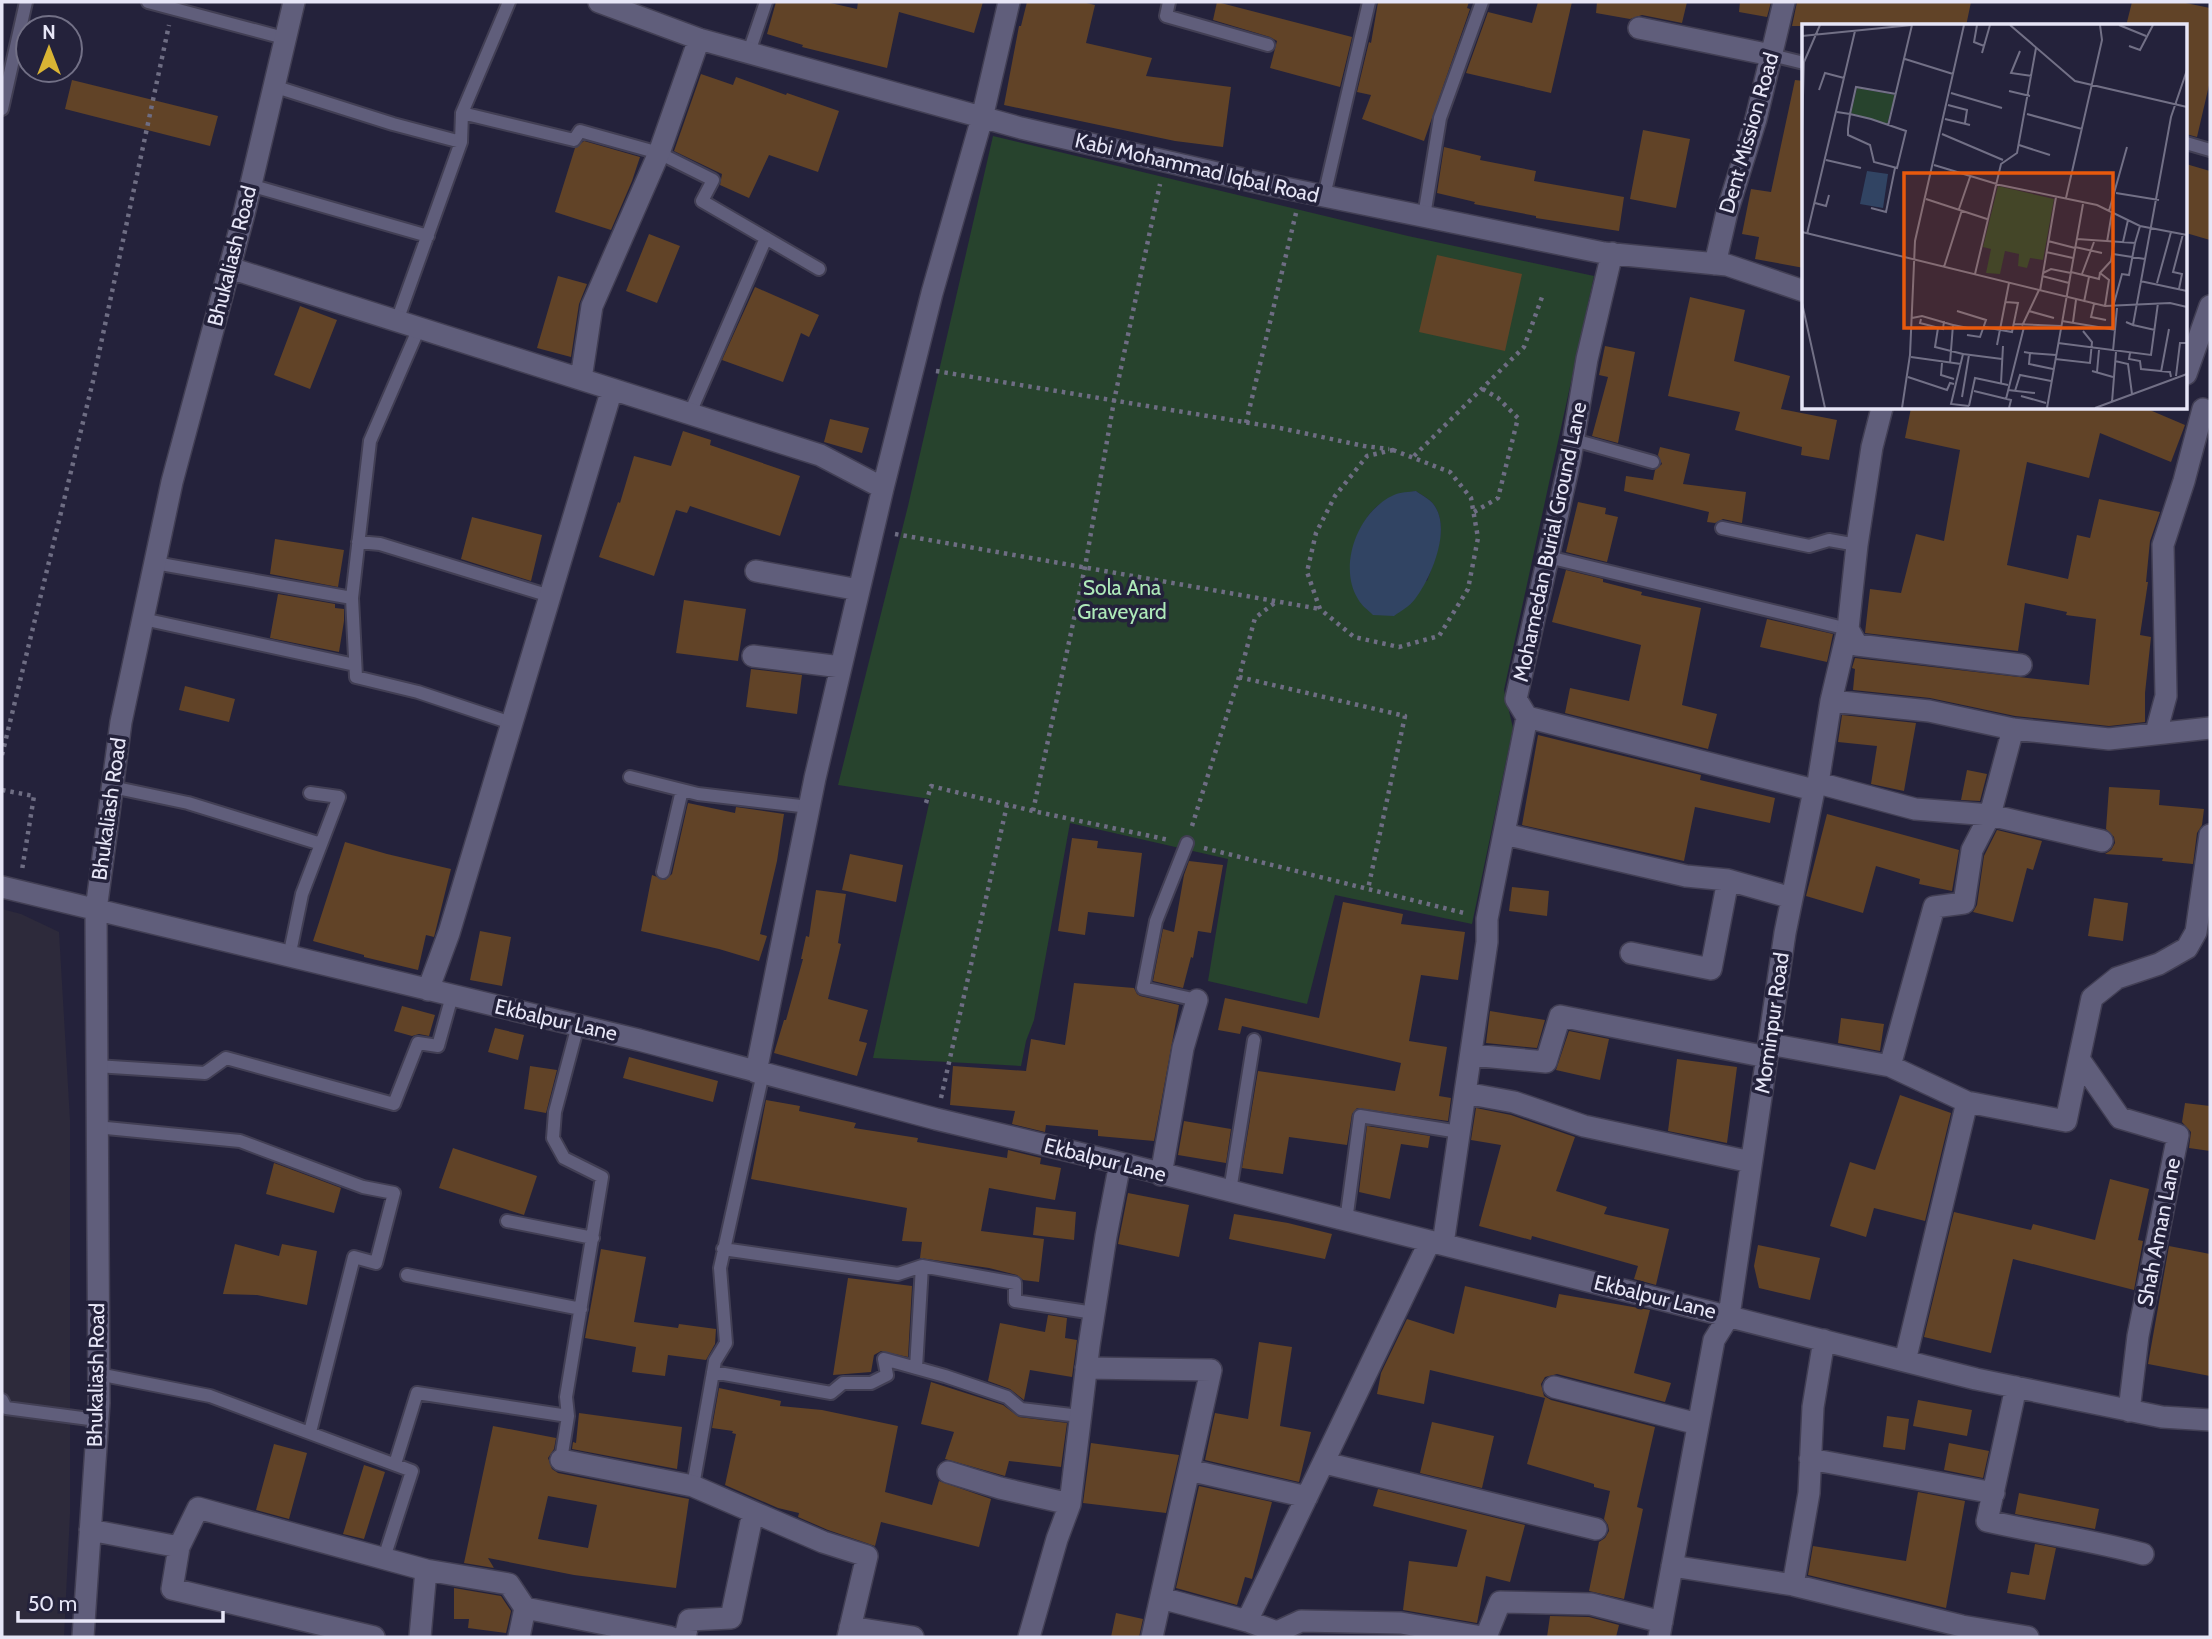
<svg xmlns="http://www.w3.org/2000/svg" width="2212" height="1639" font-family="Cabin,sans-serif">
<rect width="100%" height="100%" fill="#24223b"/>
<!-- industrial -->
<path fill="#2d2a3b" d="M2,909L21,914L59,932L70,1120V1514L64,1637H2Z"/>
<!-- green -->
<path fill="#27432d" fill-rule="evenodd" d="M993,136L1408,236L1594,276L1504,690L1513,728L1472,924L1335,895L1307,1004L1208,981L1228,859L1070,823L1034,1020L1026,1041L1021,1066L873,1058L930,799L838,785L908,506ZM1416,491C1421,495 1430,499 1434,505C1449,526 1435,559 1427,581L1352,553C1364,515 1374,498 1416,491Z"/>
<!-- water -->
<path fill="#314463" d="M1416,491C1421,495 1430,499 1434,505C1452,529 1431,578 1415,599C1410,606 1401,611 1394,616L1373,615C1368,610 1361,605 1358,599C1337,565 1359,510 1394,495C1400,492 1409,492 1416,491Z"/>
<!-- building -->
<path fill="#614327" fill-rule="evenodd" d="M776,2H826L857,9L858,2H983L974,33L899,12L887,68L802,47L803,45L767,34Z
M1027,2H1082L1095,5L1086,43L1152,58L1146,76L1231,87L1223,147L1175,141L1004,105L1019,26H1021Z
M1217,2L1352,37L1340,87L1270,68L1277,41L1270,37L1213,20Z
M1378,2H1469L1467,8L1470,9L1424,141L1362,119L1371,95L1357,92L1369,42L1371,43Z
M1538,2H1572L1551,93L1466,73L1488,12L1532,23Z
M1597,2H1687L1682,23L1642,15L1630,19L1596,13Z
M1740,2H1771L1767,17L1739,12Z
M1797,2H1971L1966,26H1792Z
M2132,2H2181L2210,8V81L2197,137L2186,134V26H2126Z
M701,74L733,85L736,77L786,95L787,93L839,111L818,172L769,155L749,198L720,185L722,174L674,151Z
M72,80L218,116L210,146L65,109Z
M1795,80L1804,81V268L1755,259L1759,237L1742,234L1751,189L1771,192Z
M1643,130L1690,139L1676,208L1630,199Z
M584,141L640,157L632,181L611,230L555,212L575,148Z
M1444,147L1481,156L1480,160L1536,171L1534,181L1624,197L1619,231L1536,218V216L1474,204L1475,202L1437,193Z
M2186,164L2210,171V240L2186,233Z
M649,234L680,246L657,303L626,291Z
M1437,255L1522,274L1505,351L1419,332Z
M558,276L587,284L579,304L571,357L537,348Z
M755,287L819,315L809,337L801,333L783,382L722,360Z
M1690,297L1745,310L1734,361L1790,376L1781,409L1837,420L1829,460L1801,455L1802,447L1735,430L1740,412L1668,396Z
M300,306L337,320L310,389L274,375Z
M1605,346L1635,352L1618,443L1592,436L1608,377L1599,375Z
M1911,408H2145L2185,425L2171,462L2100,433L2089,478L2027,462L2007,565L2068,579L2077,535L2090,538L2099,499L2160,512L2150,541L2146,582H2148L2140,635L2151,637L2145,693V722L2109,726L2015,716L1930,698L1853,690L1855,669L1852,668L1855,658L2089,685L2096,619L2066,615L2067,612L2025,603L2018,651L1865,633L1870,589L1901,593L1916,534L1944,541L1960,450L1905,438Z
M830,419L869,428L862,453L824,442Z
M683,431L711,440L710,445L800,476L780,536L690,506L687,513L676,510L654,576L599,557L618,502L620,503L634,456L671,466Z
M1660,447L1690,454L1683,484L1746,492L1742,523L1723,519L1715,523L1707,522L1709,512L1624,491L1626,476L1653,480L1655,470L1662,464L1658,455Z
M1578,502L1606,508L1605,514L1618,517L1607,562L1566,552Z
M472,517L542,535L531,581L461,559Z
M275,539L344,550L338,587L270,574Z
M1566,570L1603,579V582L1642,592L1641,595L1701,608L1682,705L1717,714L1708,749L1565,713L1570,688L1629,701L1641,645L1552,622Z
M278,594L335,604V608L344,609V621L339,652L270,638Z
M684,600L746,609L738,661L676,653Z
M1767,619L1833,634L1827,662L1760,647Z
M751,669L802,675L797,714L746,707Z
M185,686L235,699L229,722L179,710Z
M1842,715L1916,723L1904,791L1871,784L1877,746L1838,742Z
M1538,735L1701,775L1700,780L1775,798L1770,823L1695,807L1684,861L1522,825Z
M1967,770L1987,774L1980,801L1961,800Z
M2109,787L2160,790L2159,805L2204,809L2202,825L2197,833L2193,864L2162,861L2163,858L2105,854L2111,850L2115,843L2114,837L2106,829Z
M688,803L735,813L736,807L784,814L777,861L760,934L767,936L759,961L719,949L641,931L652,875L665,880L672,874Z
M1827,814L1959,850L1952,891L1919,884L1920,879L1876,866L1863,913L1806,896Z
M1997,830L2042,841L2033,870L2027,868L2013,922L1973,912L1977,905L1984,856Z
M1072,838L1098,841L1097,848L1142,853L1134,917L1088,912L1085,935L1058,931Z
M345,842L387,854L451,869L434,937L426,935L418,970L364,957V955L313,941Z
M850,854L903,865L896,902L842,890Z
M1189,861L1223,865L1211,933L1198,931L1193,958L1191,957L1183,988L1153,981L1163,929L1174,932L1184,875Z
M1512,887L1549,891L1547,916L1509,911Z
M816,890L846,894L838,943L841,944L828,999L868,1010L859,1041L867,1043L857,1076L774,1053L784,1020H786L803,959H801L806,936L809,937Z
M2094,898L2128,903L2123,941L2088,936Z
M1343,902L1403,914L1401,924L1465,932L1458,980L1421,975L1409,1041L1447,1047L1439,1096L1451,1098L1448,1121L1357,1108L1352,1114L1347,1145L1289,1137L1283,1174L1242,1168L1258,1071L1395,1091L1401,1063L1242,1026L1240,1034L1218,1030L1225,998L1319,1018Z
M480,931L511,937L502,986L470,980Z
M1074,983L1134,988L1137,994L1140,996L1179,1005L1154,1141L1098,1136V1130L1046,1125L1045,1132L1012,1124L1015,1111L950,1105L953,1066L1026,1071L1031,1039L1065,1045Z
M402,1006L435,1015L429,1036L419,1034L412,1036L394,1031Z
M1490,1011L1545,1020L1537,1048L1486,1043Z
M1841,1018L1884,1024L1880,1051L1838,1043Z
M495,1028L524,1035L518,1060L488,1052Z
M1569,1031L1609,1039L1600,1080L1556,1070Z
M629,1057L718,1081L713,1102L623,1078Z
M1677,1059L1737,1067L1727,1143L1668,1131Z
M530,1066L557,1070L546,1113L524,1109Z
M1900,1095L1951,1113L1925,1221L1874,1208L1866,1237L1830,1226L1850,1162L1875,1170Z
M766,1100L800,1106L799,1111L856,1123L854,1128L918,1138L917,1142L1007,1158L1008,1150L1041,1158L1040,1164L1061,1168L1055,1200L989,1188L981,1231L1044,1239L1039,1282L1023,1280L1017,1275L989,1268L920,1258L922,1242L902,1241L907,1208L751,1179Z
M2185,1103L2210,1106V1151L2189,1148L2191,1132L2182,1122Z
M1476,1108L1511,1115L1575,1137L1556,1191L1607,1207L1604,1214L1669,1229L1656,1285L1634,1279L1638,1266L1532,1236L1531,1240L1479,1226L1501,1145L1471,1140Z
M1184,1121L1231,1129L1226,1163L1178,1155Z
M1367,1126L1430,1136L1428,1148L1401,1144L1390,1199L1359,1192Z
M453,1148L537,1176L524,1215L439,1188Z
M274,1163L341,1188L334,1213L266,1194Z
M2110,1179L2149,1189L2138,1240L2143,1241L2134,1290L2013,1259L1991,1353L1924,1337L1954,1212L2031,1230L2033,1224L2095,1240Z
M1128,1193L1189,1205L1179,1257L1118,1244Z
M1036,1207L1076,1212L1074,1240L1033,1235Z
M1234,1214L1288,1223L1332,1234L1325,1259L1229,1239Z
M235,1244L279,1256L282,1244L317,1251L307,1305L257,1295L223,1294Z
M1758,1245L1820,1258L1810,1300L1759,1288L1754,1266Z
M2169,1246L2210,1254V1376L2148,1364Z
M601,1249L646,1257L634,1322L678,1328L679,1324L716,1329L715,1344L706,1360L668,1355L665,1376L632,1372L636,1347L585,1338Z
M848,1278L912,1286L908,1357L881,1351L874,1355L871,1372L833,1375Z
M1465,1286L1556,1308L1559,1294L1650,1310L1634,1373L1671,1383L1665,1402L1557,1374L1545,1377L1541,1384L1544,1396L1551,1400L1655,1427L1637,1507L1643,1509L1624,1599L1589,1591L1599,1542L1605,1538L1609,1531L1608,1525L1604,1519L1610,1491L1594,1487V1484L1527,1464L1545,1398L1430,1370L1424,1404L1377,1394L1381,1373L1407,1319L1454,1334Z
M1048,1315L1067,1318L1065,1338L1077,1340L1072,1377L1030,1370L1024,1400L1010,1389L988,1381L1000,1323L1045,1332Z
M1259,1342L1292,1347L1280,1426L1311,1432L1299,1482L1205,1460L1215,1413L1248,1419Z
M931,1382L1003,1405L1019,1417L1067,1423L1061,1467L1009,1461L1005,1476L945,1459L954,1432L921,1424Z
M719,1388L781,1401L780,1406L822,1410L898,1426L885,1492L932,1505L939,1481L991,1499L979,1547L881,1522L875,1546L828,1530L798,1517L799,1513L778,1508L725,1485L736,1434L732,1433L733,1431L712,1428Z
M1918,1400L1972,1410L1967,1436L1913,1426Z
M579,1413L682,1427L677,1469L572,1449L573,1442L576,1443Z
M1887,1416L1909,1419L1905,1450L1883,1447Z
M1432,1422L1494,1436L1482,1488L1420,1473Z
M493,1426L556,1438L554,1449L548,1458L552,1469L558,1473L689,1499L676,1588L574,1575L488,1558L494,1568L464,1563ZM548,1496L597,1505L588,1548L538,1539Z
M1091,1443L1179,1455L1166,1513L1083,1503Z
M1949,1443L1989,1451L1983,1478L1944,1470Z
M274,1444L307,1453L289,1519L256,1510Z
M364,1465L385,1472L364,1539L343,1534Z
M1199,1486L1272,1502L1252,1579L1245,1577L1237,1605L1176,1588Z
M1378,1489L1525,1525L1510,1582L1486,1576L1477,1623L1403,1610L1409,1561L1457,1567L1467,1530L1373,1506Z
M1918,1492L1965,1501L1946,1608L1808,1575L1813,1546L1906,1561Z
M2019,1493L2099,1509L2095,1529L2015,1514Z
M2035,1544L2056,1548L2045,1600L2007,1593L2011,1572L2029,1575Z
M454,1588L501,1596L511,1611L506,1633L468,1628L469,1619H454Z
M1116,1613L1143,1619L1139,1637H1111Z
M1550,1616L1589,1617L1619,1625L1616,1637H1547Z"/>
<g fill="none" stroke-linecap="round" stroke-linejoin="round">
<!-- service casing -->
<g stroke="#423f54" stroke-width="16">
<path id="service" d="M148,2L284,38
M1169,2L1166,16L1268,45
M749,52L766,2
M1771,55L1804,63
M273,86L393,124L461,142
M2,109L26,2
M462,113L574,140L580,131L659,153L713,180L702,201L819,269
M2186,143L2210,150
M250,185L428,236
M1324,196L1369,2
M1424,216L1440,118L1482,2
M397,321L461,142L462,113L509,2
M419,328L370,441L352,598L356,677L418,692L511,723
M690,413L766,238
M1574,440L1653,462
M1722,528L1809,546L1829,540L1857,545
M358,542L380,544L550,596
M1548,557L1848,629
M155,563L352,598
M143,619L355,665
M630,777L698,794L809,807
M112,787L188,803L321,844
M1187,843L1156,921L1143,988L1197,1000
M663,872L682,790
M289,957L302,894L339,797L310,793
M96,1066L205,1073L226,1058L394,1104L418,1043L438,1046L452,996
M96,1127L240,1141L363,1187L394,1193L376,1263L354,1257L310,1432
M1230,1191L1254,1040
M507,1221L593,1238
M1346,1221L1360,1116L1459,1132
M723,1249L898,1274L922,1266L1015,1283V1301L1094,1313
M407,1275L581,1309
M916,1368L922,1266
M713,1372L831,1393L843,1383H871L887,1375L884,1359L945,1376L1007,1397L1021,1409L1080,1416
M98,1374L210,1396L412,1471L384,1558
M2,1400L6,1408L97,1420
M561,1460L568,1416L566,1397L602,1177L564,1158L553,1138L555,1112L578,1025
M395,1464L417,1393L568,1416
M693,1486L715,1361L726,1343L720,1268L763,1073"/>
</g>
<!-- minor casing -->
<g stroke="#423f54" stroke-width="24">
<path id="minor" d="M599,2L699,39L1021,128L1265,184L1604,253L1727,265L1804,291
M1639,28L1771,55
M1715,264L1727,212L1756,119L1784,2
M230,268L820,455L883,488
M2186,374L2210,306
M581,379L592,306L659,153L699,39
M756,571L859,590
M1848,629L1857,645L2021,665
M753,656L841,667
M1831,701L1929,711L2013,729L2109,739L2210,728
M1527,717L1814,790
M2156,733L2166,696L2163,545L2184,481L2203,409
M1818,783L1915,809L1990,815L2102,841
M1504,834L1686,876L1728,880L1792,898
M2,887L639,1040L936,1119L1120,1163L1976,1379L2162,1417L2210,1420
M1631,953L1711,969L1728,880
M428,990L449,933L612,389
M1769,1044L1890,1066L1967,1102L2066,1121L2079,1059
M1471,1055L1546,1062L1560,1016L1767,1057
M1890,1066L1934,907L1964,903L1972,850L1990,815L2013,729
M756,1072L815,778L883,488L932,293L982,118L1009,2
M1465,1093L1514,1102L1584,1126L1751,1162
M1161,1175L1183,1048L1197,1000
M1443,1244L1487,942V919L1527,717L1516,699L1570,460L1587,359L1612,253
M1905,1361L1967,1102
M1086,1368L1211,1370L1152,1637
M1554,1387L1698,1424
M2016,1387L1987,1521C2039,1533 2092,1540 2143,1554
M2129,1411L2138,1336L2178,1135L2120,1118L2079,1059L2092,998L2117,978L2159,964L2187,948L2196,932L2210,835
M1810,1459L1994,1493
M561,1460L693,1486L823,1542L867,1556L848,1637
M1325,1463L1596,1529
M1189,1470L1307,1497
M948,1472L1000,1488L1070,1504
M90,1530L179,1547L198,1508L426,1570L509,1584L525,1608
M179,1547L172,1589L374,1637
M1672,1566L1793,1585L1962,1626L2028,1637
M1793,1585L1809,1493L1813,1407L1824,1340
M1161,1598L1247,1621L1277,1632L1301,1621L1401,1623L1482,1637
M1247,1621L1430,1241
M850,1627L913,1637
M83,1637L99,1403L96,910L121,722L172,482L244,214L294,2
M420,1637L426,1570
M519,1637L525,1608L670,1637
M685,1637L689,1620L731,1618L753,1512
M1029,1637L1057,1539L1070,1504L1089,1346L1106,1236L1120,1163
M1486,1637L1500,1602L1591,1604L1662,1622
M1659,1637L1714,1340L1729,1316L1785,933L1814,790L1818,783L1831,701L1848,629L1857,545L1872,447L1882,408"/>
</g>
<!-- path -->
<path stroke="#6e6d83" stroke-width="4.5" stroke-dasharray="3.5 5" stroke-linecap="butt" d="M936,371L1280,428L1364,446L1389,449
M1246,423L1296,213
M1393,450L1450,472L1471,498L1478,538L1468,589L1439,636L1399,647L1354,637L1320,609L1307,572L1316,533L1335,496L1367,456Z
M1414,456L1524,347L1542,297
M1474,512L1498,498L1518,418L1498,398L1481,388
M895,534L1320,609
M1239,677L1405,716L1368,889
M2,755L93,381L169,25
M2,790L34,796L22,870
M926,803L931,786L1033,811L1169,840
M1033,811L1085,567L1114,401L1160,184
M1192,826L1239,677L1255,618L1277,601
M1204,848L1464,913
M941,1098L1007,805"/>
<!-- service -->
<use href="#service" stroke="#605e7b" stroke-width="12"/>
<!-- minor -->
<use href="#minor" stroke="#605e7b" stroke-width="21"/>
</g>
<g text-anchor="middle" stroke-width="7" stroke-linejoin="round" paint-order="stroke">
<!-- street labels -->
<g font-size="21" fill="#e7e6f7" stroke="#24223b">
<text transform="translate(1749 133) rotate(-74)" y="7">Dent Mission Road</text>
<text transform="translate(1197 168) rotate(13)" y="7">Kabi Mohammad Iqbal Road</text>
<text transform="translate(232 256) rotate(-76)" y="7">Bhukaliash Road</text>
<text transform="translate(1550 542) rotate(-78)" y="7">Mohamedan Burial Ground Lane</text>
<text transform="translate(109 809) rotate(-82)" y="7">Bhukaliash Road</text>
<text transform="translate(556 1020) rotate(13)" y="7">Ekbalpur Lane</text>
<text transform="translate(1772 1023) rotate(-82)" y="7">Mominpur Road</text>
<text transform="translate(1105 1160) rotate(14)" y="7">Ekbalpur Lane</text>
<text transform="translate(2159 1232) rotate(-79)" y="7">Shah Aman Lane</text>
<text transform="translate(1655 1297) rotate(14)" y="7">Ekbalpur Lane</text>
<text transform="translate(96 1375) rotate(-89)" y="7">Bhukaliash Road</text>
</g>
<!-- park labels -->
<g font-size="21" fill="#aee9b9" stroke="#24223b">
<text x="1122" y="595">Sola Ana<tspan x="1122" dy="24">Graveyard</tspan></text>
</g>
</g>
<!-- overview -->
<g transform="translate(1802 24)">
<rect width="385" height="385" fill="#24223b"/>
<path d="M55,64L93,71L85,101L49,89ZM196,162L252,175L241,236L228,234L225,244L216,242L217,230L203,227L198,250L184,249L189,225L181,223Z" fill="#27432d"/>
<path d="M65,147L86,150L81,184L58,180Z" fill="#314463"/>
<path fill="none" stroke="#727086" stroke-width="2" d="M175,1L172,18L182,22M208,1L273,57L385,83M317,1L344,12M0,12L110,1M327,22L338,26L351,1M218,27L209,49L230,52M180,29L188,1M103,35L151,50M17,66L23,49L42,54M207,67L228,72M149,69L200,84M146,81L165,86L163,99M35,88L48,90L69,95L104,107L95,144L72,138L68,121L46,111V105L48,90L54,63L94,70M225,90L280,105M143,95L168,101M86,102L110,1M0,106L2,38L18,1M140,110L201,136M217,121L248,131M24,136L59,144M132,141L198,161L295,181L338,202L385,211M314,169L357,176M264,174L300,16L298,1M124,175L185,195M13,179L24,182L27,171M69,184L84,188L93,144M157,185L168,153M307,187L325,123M0,208L303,282L368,279L385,283M5,210L53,7M275,215L333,219L338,202M246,217L273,224M305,218L310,188M321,218L326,196M273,223L300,229M244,228L271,234M311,230L343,235M142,243L160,186M269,248L297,255L298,249M241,249L249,245L269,249M173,250L199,140L215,129L234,24M280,250L292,218M240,252L267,259M338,257L385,267M355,259L369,208M377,265L380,250L371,248L381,210M238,267L254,173M282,278L287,253M0,279L23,384M292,280L289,293L304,296M303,282L307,256L298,249L309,237L312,218M311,283L320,250L327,251L333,219M155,287L184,296L178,313L165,311M227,287L252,294M110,294L120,292L151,301M119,295L118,299L141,305L142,297M260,297L314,306M271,298L274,276M324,298L331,301L369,93L385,46M212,300L259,302M331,301L353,306M220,302L237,266M182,303L210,308L216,279L204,278M136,304L133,323L161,330L149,380L167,382M256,319L349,331L356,279M195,321L207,259M311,327L315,284M222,328L228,329L227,340L251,345M228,329L254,331M328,329L327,335L338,337L339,345L368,348L369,353M161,330L200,335M109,333L159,340M253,335L288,339L290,318L281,307M313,337L326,340L330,370M140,339L139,351L152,355M148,339L151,301L166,304M290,347L311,353M295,348L297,326M359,348L367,305M374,352L378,319H385M106,353L145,366L148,359L152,360M199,359L201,322M206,366L233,369M172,367L209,376L207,384M213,367L218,351L249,357M219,372L244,379M160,373L167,331M204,375L222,303M310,378L314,328M167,382L173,354L206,361M100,384L108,331L113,217L162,1M245,384L281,180M293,384L385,350"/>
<path fill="#e8590c" fill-opacity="0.15" stroke="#e8590c" stroke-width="3.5" d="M102,149H311V304H102Z"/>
<rect width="385" height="385" fill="none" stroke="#e7e6f7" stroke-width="3.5"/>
</g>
<!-- border -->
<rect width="2212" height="1639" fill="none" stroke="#e7e6f7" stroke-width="7"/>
<!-- north arrow -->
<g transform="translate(49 49)"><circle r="33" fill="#24223b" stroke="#727086" stroke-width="2"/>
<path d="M0-5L12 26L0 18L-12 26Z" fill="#d9b434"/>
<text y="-10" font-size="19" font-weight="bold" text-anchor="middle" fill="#e7e6f7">N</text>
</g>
<!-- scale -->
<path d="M18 1611v10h205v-10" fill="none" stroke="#e7e6f7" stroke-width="3.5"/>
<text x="28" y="1611" font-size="21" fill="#e7e6f7" stroke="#24223b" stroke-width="5" paint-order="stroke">50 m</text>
</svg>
